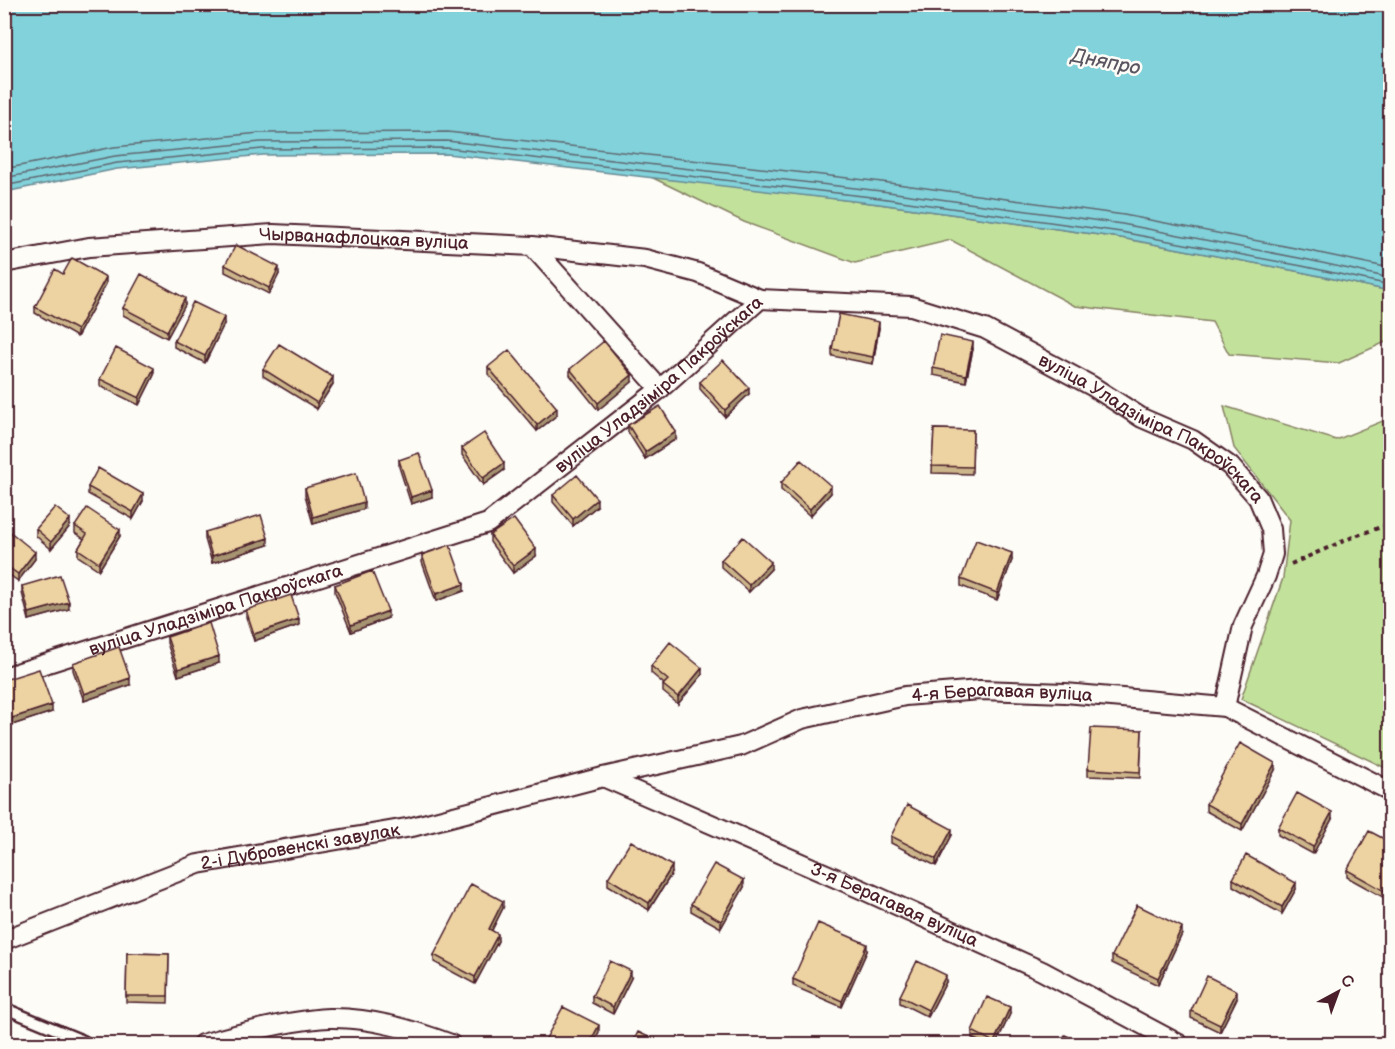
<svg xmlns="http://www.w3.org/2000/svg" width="1395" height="1049" font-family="'Balsamiq Sans',sans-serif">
<rect width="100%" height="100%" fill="#fdfcf7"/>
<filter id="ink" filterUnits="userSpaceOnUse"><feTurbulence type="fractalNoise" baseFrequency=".0167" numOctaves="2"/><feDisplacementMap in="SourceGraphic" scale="12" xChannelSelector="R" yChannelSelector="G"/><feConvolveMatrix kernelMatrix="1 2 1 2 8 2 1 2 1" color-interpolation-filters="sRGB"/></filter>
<g filter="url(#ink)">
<!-- green -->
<path fill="#c2e29b" stroke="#868063" stroke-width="1.5" d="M649,176L879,204L1121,238L1301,272L1390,291V340L1339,363L1229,354L1212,322L1075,306L951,240L855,263L744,222Z
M1224,406L1336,440L1390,418V770L1241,699L1283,578L1290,520L1234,448Z"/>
<!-- water -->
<path fill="#81d2da" stroke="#6b8a94" stroke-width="1.5" d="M5,4L1390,5V291L1301,272L1121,238L879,204L447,154L263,155L117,169L5,192Z"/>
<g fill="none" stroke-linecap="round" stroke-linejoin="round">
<!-- shore -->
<path stroke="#606771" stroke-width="1.5" d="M4,169L114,147L260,133L448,132L882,182L1124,215L1305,250L1390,268
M4,178L115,156L261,142L447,141L881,191L1122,224L1304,259L1390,278
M4,186L117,163L262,149L447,148L880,198L1121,232L1302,266L1390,285"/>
<!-- lane casing -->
<g stroke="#4a1f2b" stroke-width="14">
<path id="lane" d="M4,1008L84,1041L88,1044"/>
</g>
<!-- street casing -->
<g stroke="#4a1f2b" stroke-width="22">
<g id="street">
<path d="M532,246L645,259L698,273L760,299"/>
<path id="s1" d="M4,263L89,247L273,234L532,246L660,389"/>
<path id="s2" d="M4,677L488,523L660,389L760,299L911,306L985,329L1092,386L1142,418L1193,440L1230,466L1258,498L1271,529L1273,554L1266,576L1243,626L1225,707"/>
<path id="s3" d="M603,777L863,890L1042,971L1179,1044"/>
<path id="s4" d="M4,940L198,864L412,827L603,777L741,746L802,719L905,696L980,690L1065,693L1225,707L1390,791"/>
<path d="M202,1044C240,1033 290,1020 329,1018C371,1017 413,1030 451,1044"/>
</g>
</g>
<!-- path -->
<path stroke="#4a1f2b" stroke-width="4" stroke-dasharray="4.5 4.5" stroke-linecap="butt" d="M1291,564L1355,536L1390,524"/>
<!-- lane -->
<use href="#lane" stroke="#fdfcf7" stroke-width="9"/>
<!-- street -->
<use href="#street" stroke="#fdfcf7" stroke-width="18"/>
</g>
<!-- wall -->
<path fill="#ccb58b" stroke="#4a1f2b" stroke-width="1.5" d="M225,265L279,274L269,294L225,272Z
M63,274L106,284L77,337L35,313V307Z
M185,305L167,338L123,315V308Z
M224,324L205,363L174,347V341Z
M879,328L873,364L832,356V349Z
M973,349L966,382L933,375V368Z
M488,367L557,415L537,431L488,374Z
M263,369L333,384L317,409L263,376Z
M570,369L632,382L598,410L570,375Z
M154,375L139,405L100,386V379Z
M700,382L749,394L725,417L700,389Z
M628,425L676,439L645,459L628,432Z
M934,429L973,430L972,474L932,473Z
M462,448L504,470L483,485L462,455Z
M399,460L432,497L411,504L399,467Z
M781,483L831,493L810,516L781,490Z
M88,487L143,501L133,519L88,494Z
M305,488L364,509L313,524L305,495Z
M553,495L597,506L573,526L553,502Z
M70,526L51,549L36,536V529Z
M75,526L120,536L99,570L78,556V549L84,539L75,533Z
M205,532L268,545L212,563L205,539Z
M490,535L536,556L513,573L490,542Z
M4,537L35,559L18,581L4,571Z
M422,555L464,591L436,601L422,562Z
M721,560L771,569L749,592L721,567Z
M1012,560L997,600L961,586V579Z
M335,585L388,618L351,632L335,592Z
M22,586L69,609L29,620L22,593Z
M246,610L299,625L254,641L246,617Z
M167,637L219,663L178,676L167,643Z
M73,663L130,685L84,701L73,670Z
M651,666L702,675L678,704L663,692V685L664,684L651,673Z
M4,680L52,712L12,725L4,704Z
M1142,730L1140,778L1088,776V769Z
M1275,770L1242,831L1206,811V804Z
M1332,819L1313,854L1278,835V828Z
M952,835L936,866L891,843V836Z
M1390,842V901L1347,877V870Z
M672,873L649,910L608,885V878Z
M1233,879L1296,889L1282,914L1233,886Z
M744,887L721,928L691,911V904Z
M503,908L492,930L498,941L475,984L434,962V955Z
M1182,934L1158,985L1112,963V956Z
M867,951L842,1007L793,986V979Z
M127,953L169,954L168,1003L126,1002Z
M631,978L613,1014L592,1003V996Z
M946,982L928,1017L900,1003V996Z
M1237,998L1220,1032L1191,1018V1011Z
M1010,1014L996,1044H985L972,1038V1031Z"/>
<!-- shaded-wall -->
<path fill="#a69371" stroke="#4a1f2b" stroke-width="1.5" d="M279,267V274L269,294V288Z
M106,277V284L77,337V330Z
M185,298V305L167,338V331Z
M224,317V324L205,363V356Z
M879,322V328L873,364V357Z
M973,342V349L966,382V375Z
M154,368V375L139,405V398Z
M632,375V382L598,410V403Z
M333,377V384L317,409V403Z
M749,388V394L725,417V410Z
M557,408V415L537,431V425Z
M676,432V439L645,459V452Z
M504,463V470L483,485V478Z
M831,486V493L810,516V509Z
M432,490V497L411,504V497Z
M143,494V501L133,519V512Z
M597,499V506L573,526V519Z
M364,502V509L313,524V517Z
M70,519V526L51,549V542Z
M120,530V536L99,570V563Z
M268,538V545L212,563V556Z
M536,549V556L513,573V566Z
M35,552V559L18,581V574Z
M1012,553V560L997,600V593Z
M771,562V569L749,592V585Z
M464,584V591L436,601V594Z
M69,602V609L29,620V613Z
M388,611V618L351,632V625Z
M299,619V625L254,641V634Z
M7,629V636L4,637V630Z
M219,656V663L178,676V669Z
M702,668V675L678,704V697Z
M130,678V685L84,701V694Z
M52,705V712L12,725V718Z
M1275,763V770L1242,831V824Z
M1332,812V819L1313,854V847Z
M952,829V835L936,866V859Z
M672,866V873L649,910V903Z
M744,880V887L721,928V921Z
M1296,883V889L1282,914V907Z
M503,901V908L489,936V929Z
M1182,927V934L1158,985V978Z
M498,934V941L475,984V977Z
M867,944V951L842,1007V1001Z
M631,971V978L613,1014V1007Z
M946,975V982L928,1017V1010Z
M1237,991V998L1220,1032V1025Z
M1010,1007V1014L996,1044H994V1042Z
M599,1025V1032L593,1044H589Z"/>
<!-- building -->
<path fill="#edd2a2" stroke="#4a1f2b" stroke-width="1.5" d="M236,245L279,267L269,288L225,265Z
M72,258L106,277L77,330L35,307L55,269L63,274Z
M141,274L185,298L167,331L123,308Z
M193,302L224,317L205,356L174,341Z
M839,314L879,322L873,357L832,349Z
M940,335L973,342L966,375L933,368Z
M604,341L632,375L598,403L570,369Z
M279,344L333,377L317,403L263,369Z
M116,348L154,368L139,398L100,379Z
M509,350L557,408L537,425L488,367Z
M723,360L749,388L725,410L700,382Z
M660,406L676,432L645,452L628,425Z
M934,429L973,430L972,467L932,466Z
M484,433L504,463L483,478L462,448Z
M419,453L432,490L411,497L399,460Z
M801,460L831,486L810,509L781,483Z
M98,468L143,494L133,512L88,487Z
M356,473L364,502L313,517L305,488Z
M577,475L597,499L573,519L553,495Z
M55,507L70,519L51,542L36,529Z
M87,508L120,530L99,563L78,549L87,534L75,526Z
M261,515L268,538L212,556L205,532Z
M514,519L536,549L513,566L490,535Z
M9,531L35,552L18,574L4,564V537Z
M743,537L771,562L749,585L721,560Z
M976,540L1012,553L997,593L961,579Z
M450,545L464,584L436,594L422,555Z
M372,571L388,611L351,625L335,585Z
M60,575L69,602L29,613L22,586Z
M291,595L299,619L254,634L246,610Z
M4,621L7,629L4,630Z
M209,623L219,656L178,669L167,637Z
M670,642L702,668L678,697L663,685L668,680L651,666Z
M119,647L130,678L84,694L73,663Z
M39,669L52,705L12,718L4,697V680Z
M1091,728L1142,730L1140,772L1088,769Z
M1240,743L1275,763L1242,824L1206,804Z
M1297,793L1332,812L1313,847L1278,828Z
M907,805L952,829L936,859L891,836Z
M1369,831L1390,842V894L1347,870Z
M631,841L672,866L649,903L608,878Z
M1246,855L1296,883L1282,907L1233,879Z
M714,864L744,880L721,921L691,904Z
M471,884L503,901L489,929L498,934L475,977L434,955Z
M1137,905L1182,927L1158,978L1112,956Z
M818,923L867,944L842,1001L793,979Z
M127,953L169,954L168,996H126Z
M610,961L631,971L613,1007L592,996Z
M917,961L946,975L928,1010L900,996Z
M1207,976L1237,991L1220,1025L1191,1011Z
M987,997L1010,1007L994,1042L972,1031Z
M563,1007L599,1025L589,1044H543Z
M638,1032L663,1044H632Z
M1065,1035L1084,1044H1060Z"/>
</g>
<g text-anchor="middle" stroke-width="5" stroke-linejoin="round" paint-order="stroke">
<!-- street labels -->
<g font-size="18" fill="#4a1f2b" stroke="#fdfcf7">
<text dy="6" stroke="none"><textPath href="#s1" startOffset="362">Чырванафлоцкая вуліца</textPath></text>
<text dy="6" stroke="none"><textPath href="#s2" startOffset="728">вуліца Уладзіміра Пакроўскага</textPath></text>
<text dy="6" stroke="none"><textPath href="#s2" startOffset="1284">вуліца Уладзіміра Пакроўскага</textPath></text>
<text dy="6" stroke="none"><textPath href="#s2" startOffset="222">вуліца Уладзіміра Пакроўскага</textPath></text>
<text dy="6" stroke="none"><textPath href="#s4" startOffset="1034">4-я Берагавая вуліца</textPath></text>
<text dy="6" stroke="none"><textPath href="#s4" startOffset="312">2-і Дубровенскі завулак</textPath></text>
<text dy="6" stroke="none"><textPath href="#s3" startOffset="318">3-я Берагавая вуліца</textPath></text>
</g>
<!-- water labels -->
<g font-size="20" font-style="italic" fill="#5a5560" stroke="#fdfcf7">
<text transform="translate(1106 61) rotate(11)" y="7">Дняпро</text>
</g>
</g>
<!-- margin -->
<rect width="1395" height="1049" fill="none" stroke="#fdfcf7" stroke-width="24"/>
<rect x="12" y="12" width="1371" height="1025" fill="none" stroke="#4a1f2b" stroke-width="2" filter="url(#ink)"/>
<!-- north arrow -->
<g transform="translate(1338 992) rotate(41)" stroke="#fdfcf7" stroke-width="4.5" paint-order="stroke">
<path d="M0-4.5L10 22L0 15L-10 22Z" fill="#4a1f2b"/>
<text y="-9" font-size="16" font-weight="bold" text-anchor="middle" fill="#4a1f2b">С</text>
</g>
</svg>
